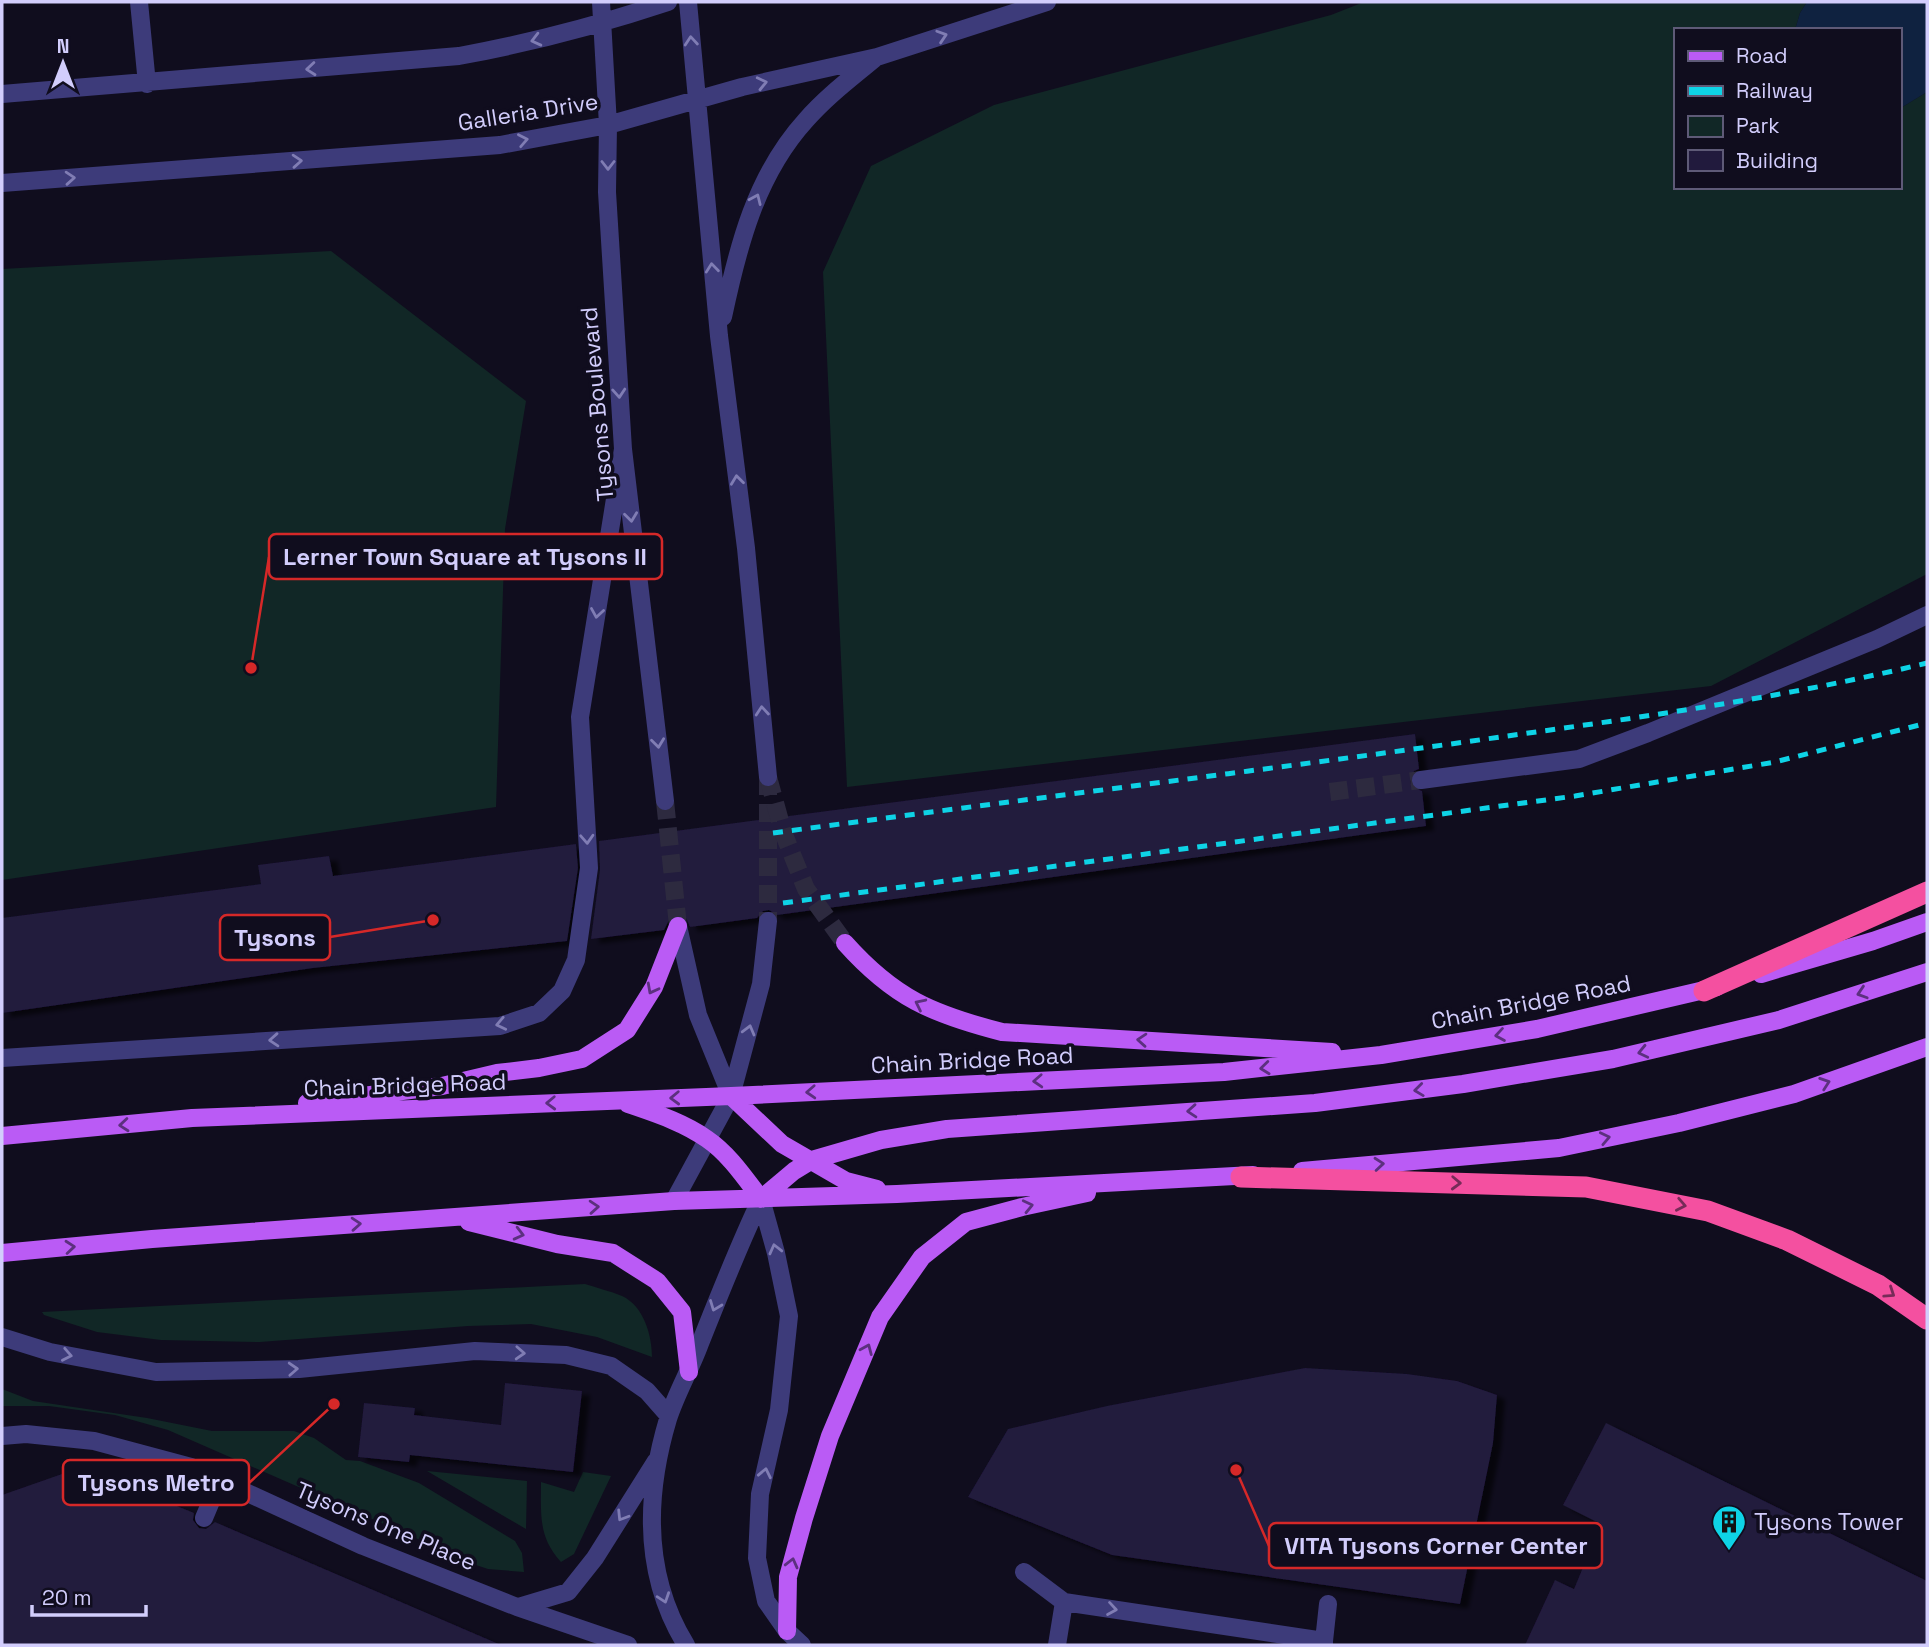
<svg xmlns="http://www.w3.org/2000/svg" width="1929" height="1647" font-family="'Space Grotesk',sans-serif">
<defs>
<filter id="shadow"><feDropShadow dx="8" dy="4.5" stdDeviation="2" flood-color="#0009"/></filter>
</defs>
<rect width="100%" height="100%" fill="#100d1e"/>
<!-- green -->
<path fill="#112726" d="M1364,2H1807L1800,13L1795,30H1675V187H1899V109L1927,92V574L1711,686L847,787L823,272L871,166L994,105L1331,15Z
M331,251L526,401L505,529L496,807L2,880V269Z
M585,1284C597,1288 610,1291 622,1296C644,1306 652,1336 652,1357L597,1337L531,1324L468,1326L260,1342L161,1340L97,1332L44,1315L42,1312Z
M2,1389L33,1401L147,1418L212,1431H294L314,1438L346,1460L360,1461L419,1483L515,1541L522,1553L524,1572L488,1569L452,1557L450,1553L168,1430L115,1415L49,1406H2Z
M427,1471L527,1481L526,1529Z
M583,1472L611,1476L574,1554L561,1562C538,1537 541,1514 541,1482L574,1492Z"/>
<!-- water -->
<path fill="#0f2240" d="M1807,2H1927V92L1899,109V30H1795L1800,13Z"/>
<!-- building -->
<path fill="#211a3d" filter="url(#shadow)" d="M1415,734L1419,769L1414,771L1410,781L1412,787L1422,791L1426,826L777,915L769,910L763,911L757,918L690,927L686,918L676,915L670,918L664,930L591,939L600,870L599,841Z
M576,844L578,868L567,941L313,968L2,1013V918L261,884L258,865L329,856L333,876Z
M1305,1368L1407,1374L1457,1381L1497,1395L1493,1443L1460,1604L1112,1555L968,1497L1008,1429L1107,1406Z
M505,1383L582,1391L573,1472L410,1455L409,1462L358,1457L364,1403L415,1408L414,1415L501,1425Z
M1606,1423L1927,1581V1645H1525L1555,1580L1574,1589L1601,1524L1563,1505Z
M82,1467L194,1513L193,1520L199,1528L206,1529L215,1522L501,1645H2V1495Z"/>
<g fill="none" stroke-linecap="round" stroke-linejoin="round">
<!-- minor-tunnel -->
<path stroke="#2d2a3f" stroke-width="18" stroke-dasharray="18 9" stroke-linecap="butt" d="M768,777V921
M1330,792L1421,780
M665,801L678,926"/>
<!-- major-tunnel -->
<path stroke="#2d2a3f" stroke-width="18" stroke-dasharray="18 9" stroke-linecap="butt" d="M768,777L783,832L806,889L845,943"/>
<!-- minor -->
<path stroke="#3d3b7a" stroke-width="18" d="M139,2L147,84
M601,2L608,125L607,192L623,449L665,801
M688,2L719,336L746,548L768,777
M2,94L459,56C530,43 599,25 668,2
M2,183L500,145L608,125L742,87L877,57L1047,2
M723,317C738,246 756,175 806,120C826,97 850,79 874,59
M1421,780L1579,759L1648,733L1877,639L1927,615
M678,926L698,1015L731,1096
M2,1058L500,1026L539,1013L562,991L576,960L589,868L580,717L623,449
M761,1199L776,1253L789,1316L779,1410L760,1494L757,1558L766,1601L787,1631L802,1645
M674,1201L731,1096L761,984L768,921
M2,1337L50,1352L156,1372L299,1369L475,1351L566,1355L611,1366L647,1391L669,1416
M2,1436L26,1434L94,1441L191,1467L363,1546L517,1607L628,1645
M204,1518L220,1480
M1024,1572L1064,1602
M518,1607L568,1592L595,1558L656,1461
M1324,1641L1328,1604
M686,1645C643,1575 645,1496 668,1419C676,1394 690,1370 699,1346C719,1296 738,1247 761,1199
M1057,1645L1064,1602L1324,1641V1645"/>
<!-- major -->
<path stroke="#ba5bf5" stroke-width="18" d="M845,943C894,998 932,1014 1002,1032L1332,1052
M1761,974L1873,941L1927,922
M731,1096L782,1144L846,1181L877,1189
M307,1103L442,1086L497,1073L539,1068L582,1059L627,1030L654,987L678,926
M628,1104C654,1113 683,1122 707,1139C729,1154 745,1178 761,1199
M2,1136L192,1118L731,1096L1224,1072L1381,1055L1537,1029L1717,987
M1302,1171L1559,1148L1679,1123L1794,1094L1927,1047
M761,1199L794,1171L812,1160L881,1140L947,1129L1315,1103L1463,1084L1613,1059L1779,1020L1927,972
M469,1222L557,1244L613,1253L657,1281L682,1312L689,1372
M2,1253L152,1239L674,1201L897,1194L1253,1175
M787,1631L788,1577L804,1518L830,1436L880,1317L922,1257L966,1222L1022,1207L1087,1193"/>
<!-- highway -->
<path stroke="#f450a0" stroke-width="21" d="M1704,991L1927,892
M1241,1177L1586,1187L1708,1211L1787,1240L1878,1285L1927,1319"/>
<!-- rail -->
<path stroke="#0ed3e6" stroke-width="5" stroke-dasharray="10 9" stroke-linecap="butt" d="M773,833C1003,802 1234,774 1465,742C1620,720 1775,700 1927,663
M783,903L1575,796L1775,762L1927,723"/>
</g>
<!-- one-way arrows -->
<defs><path id="oneway-chevron" d="M-2-3.5L2.5 0L-2 3.5" fill="none" stroke-width="1.6" stroke-linecap="round" stroke-linejoin="round" transform="scale(1.75)"/></defs>
<g stroke="#807db4">
<use href="#oneway-chevron" transform="translate(942 36) rotate(-18)"/>
<use href="#oneway-chevron" transform="translate(536 40) rotate(166)"/>
<use href="#oneway-chevron" transform="translate(691 41) rotate(-95)"/>
<use href="#oneway-chevron" transform="translate(311 69) rotate(175)"/>
<use href="#oneway-chevron" transform="translate(762 83) rotate(-13)"/>
<use href="#oneway-chevron" transform="translate(523 140) rotate(-11)"/>
<use href="#oneway-chevron" transform="translate(297 161) rotate(-4)"/>
<use href="#oneway-chevron" transform="translate(608 165) rotate(90)"/>
<use href="#oneway-chevron" transform="translate(70 178) rotate(-4)"/>
<use href="#oneway-chevron" transform="translate(756 199) rotate(-66)"/>
<use href="#oneway-chevron" transform="translate(712 268) rotate(-96)"/>
<use href="#oneway-chevron" transform="translate(619 393) rotate(86)"/>
<use href="#oneway-chevron" transform="translate(737 480) rotate(-97)"/>
<use href="#oneway-chevron" transform="translate(631 517) rotate(83)"/>
<use href="#oneway-chevron" transform="translate(597 613) rotate(99)"/>
<use href="#oneway-chevron" transform="translate(762 711) rotate(-95)"/>
<use href="#oneway-chevron" transform="translate(658 743) rotate(83)"/>
<use href="#oneway-chevron" transform="translate(587 839) rotate(87)"/>
<use href="#oneway-chevron" transform="translate(501 1024) rotate(168)"/>
<use href="#oneway-chevron" transform="translate(749 1030) rotate(-75)"/>
<use href="#oneway-chevron" transform="translate(274 1040) rotate(176)"/>
<use href="#oneway-chevron" transform="translate(775 1249) rotate(-104)"/>
<use href="#oneway-chevron" transform="translate(715 1306) rotate(111)"/>
<use href="#oneway-chevron" transform="translate(520 1353) rotate(3)"/>
<use href="#oneway-chevron" transform="translate(67 1355) rotate(11)"/>
<use href="#oneway-chevron" transform="translate(293 1369) rotate(-3)"/>
<use href="#oneway-chevron" transform="translate(765 1473) rotate(-78)"/>
<use href="#oneway-chevron" transform="translate(622 1516) rotate(122)"/>
<use href="#oneway-chevron" transform="translate(664 1598) rotate(71)"/>
<use href="#oneway-chevron" transform="translate(1112 1609) rotate(9)"/>
</g>
<g stroke="#5c307f">
<use href="#oneway-chevron" transform="translate(652 989) rotate(118)"/>
<use href="#oneway-chevron" transform="translate(1862 993) rotate(162)"/>
<use href="#oneway-chevron" transform="translate(920 1004) rotate(-154)"/>
<use href="#oneway-chevron" transform="translate(1500 1035) rotate(171)"/>
<use href="#oneway-chevron" transform="translate(1142 1040) rotate(-176)"/>
<use href="#oneway-chevron" transform="translate(1643 1052) rotate(167)"/>
<use href="#oneway-chevron" transform="translate(1265 1068) rotate(174)"/>
<use href="#oneway-chevron" transform="translate(1038 1081) rotate(177)"/>
<use href="#oneway-chevron" transform="translate(1825 1083) rotate(-19)"/>
<use href="#oneway-chevron" transform="translate(1419 1090) rotate(173)"/>
<use href="#oneway-chevron" transform="translate(811 1092) rotate(177)"/>
<use href="#oneway-chevron" transform="translate(675 1098) rotate(178)"/>
<use href="#oneway-chevron" transform="translate(551 1103) rotate(178)"/>
<use href="#oneway-chevron" transform="translate(1192 1111) rotate(176)"/>
<use href="#oneway-chevron" transform="translate(124 1125) rotate(175)"/>
<use href="#oneway-chevron" transform="translate(1605 1138) rotate(-12)"/>
<use href="#oneway-chevron" transform="translate(1379 1164) rotate(-5)"/>
<use href="#oneway-chevron" transform="translate(1028 1206) rotate(-13)"/>
<use href="#oneway-chevron" transform="translate(594 1207) rotate(-4)"/>
<use href="#oneway-chevron" transform="translate(356 1224) rotate(-4)"/>
<use href="#oneway-chevron" transform="translate(519 1234) rotate(14)"/>
<use href="#oneway-chevron" transform="translate(70 1247) rotate(-5)"/>
<use href="#oneway-chevron" transform="translate(867 1349) rotate(-67)"/>
<use href="#oneway-chevron" transform="translate(792 1563) rotate(-76)"/>
</g>
<g stroke="#772b58">
<use href="#oneway-chevron" transform="translate(1456 1183) rotate(2)"/>
<use href="#oneway-chevron" transform="translate(1681 1205) rotate(11)"/>
<use href="#oneway-chevron" transform="translate(1890 1293) rotate(34)"/>
</g>
<!-- icons -->
<defs>
<g id="building-pin" transform="scale(1.75)"><path d="M0 17L-7.5 6A9.5 9.5 0 1 1 7.5 6Z" fill="#0ed3e6" stroke="#100d1e"/><path d="M-4-6H4V6H1V3H-1V6H-4ZM-2.5-4.3h1.7v1.8h-1.7ZM.8-4.3h1.7v1.8H.8ZM-2.5-1h1.7V.8h-1.7ZM.8-1h1.7V.8H.8Z" fill="#111"/></g>
</defs>
<g fill-rule="evenodd">
<use href="#building-pin" x="1729" y="1522"/>
</g>
<g text-anchor="middle" stroke-width="7" stroke-linejoin="round" paint-order="stroke">
<!-- street labels -->
<g font-size="23" fill="#d2cdfc" stroke="#100d1e">
<text transform="translate(528 112) rotate(-9)" y="8">Galleria Drive</text>
<text transform="translate(597 404) rotate(-95)" y="8">Tysons Boulevard</text>
<text transform="translate(1531 1002) rotate(-11)" y="8">Chain Bridge Road</text>
<text transform="translate(972 1060) rotate(-3)" y="8">Chain Bridge Road</text>
<text transform="translate(405 1085) rotate(-2)" y="8">Chain Bridge Road</text>
<text transform="translate(386 1526) rotate(23)" y="8">Tysons One Place</text>
</g>
<!-- poi labels -->
<g font-size="23" fill="#d2cdfc" stroke="#100d1e" text-anchor="start">
<text x="1754" y="1530">Tysons Tower</text>
</g>
</g>
<!-- callouts -->
<path fill="none" stroke="#d62828" stroke-width="2.5" d="M251 668L269 557M433 920L330 937M334 1404L249 1483M1236 1470L1269 1546"/>
<g fill="#d62828" stroke="#100d1e" stroke-width="2.5">
<circle cx="251" cy="668" r="7"/>
<circle cx="433" cy="920" r="7"/>
<circle cx="334" cy="1404" r="7"/>
<circle cx="1236" cy="1470" r="7"/>
</g>
<g fill="#100d1e" stroke="#d62828" stroke-width="2.5">
<rect x="269" y="534" width="393" height="45" rx="7"/>
<rect x="220" y="915" width="110" height="45" rx="7"/>
<rect x="63" y="1460" width="186" height="45" rx="7"/>
<rect x="1269" y="1523" width="333" height="45" rx="7"/>
</g>
<g font-size="24" text-anchor="middle" font-weight="bold" fill="#d2cdfc">
<text x="465" y="565">Lerner Town Square at Tysons II</text>
<text x="275" y="946">Tysons</text>
<text x="156" y="1491">Tysons Metro</text>
<text x="1436" y="1554">VITA Tysons Corner Center</text>
</g>
<!-- border -->
<rect width="1929" height="1647" fill="none" stroke="#d2cdfc" stroke-width="7"/>
<!-- legend -->
<rect x="1674" y="28" width="228" height="161" fill="#100d1e" stroke="#5e5a77" stroke-width="2"/>
<rect x="1688" y="51" width="35" height="10" fill="#ba5bf5" stroke="#5e5a77" stroke-width="2"/>
<text x="1736" y="63" font-size="21" fill="#d2cdfc">Road</text>
<rect x="1688" y="86" width="35" height="10" fill="#0ed3e6" stroke="#5e5a77" stroke-width="2"/>
<text x="1736" y="98" font-size="21" fill="#d2cdfc">Railway</text>
<rect x="1688" y="116" width="35" height="21" fill="#112726" stroke="#5e5a77" stroke-width="2"/>
<text x="1736" y="133" font-size="21" fill="#d2cdfc">Park</text>
<rect x="1688" y="150" width="35" height="21" fill="#211a3d" stroke="#5e5a77" stroke-width="2"/>
<text x="1736" y="168" font-size="21" fill="#d2cdfc">Building</text>
<!-- north arrow -->
<g transform="translate(63 63)" stroke="#100d1e" stroke-width="5" paint-order="stroke">
<path d="M0-5L12 26L0 18L-12 26Z" fill="#d2cdfc"/>
<text y="-10" font-size="19" font-weight="bold" text-anchor="middle" fill="#d2cdfc">N</text>
</g>
<!-- scale -->
<path d="M32 1605v10h114v-10" fill="none" stroke="#d2cdfc" stroke-width="3.5"/>
<text x="42" y="1605" font-size="21" fill="#d2cdfc" stroke="#100d1e" stroke-width="5" paint-order="stroke">20 m</text>
</svg>
